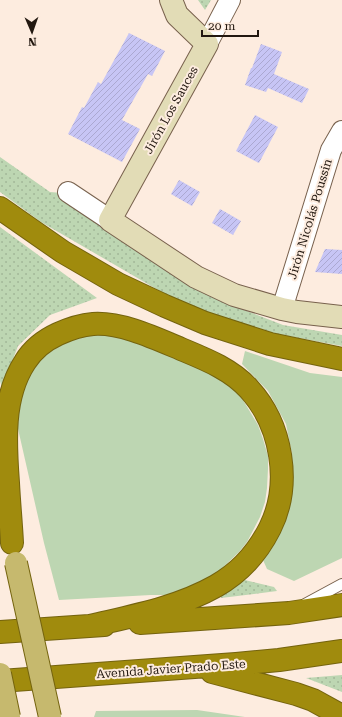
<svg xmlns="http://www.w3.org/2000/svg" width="342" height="717" font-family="'Roboto Serif',serif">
<defs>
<pattern id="grass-dots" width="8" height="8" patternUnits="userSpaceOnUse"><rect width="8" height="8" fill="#bdd6b2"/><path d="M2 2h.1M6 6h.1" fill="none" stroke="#a2b798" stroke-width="1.8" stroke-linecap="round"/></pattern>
<pattern id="building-hatch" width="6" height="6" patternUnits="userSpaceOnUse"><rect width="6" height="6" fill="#c7c5f5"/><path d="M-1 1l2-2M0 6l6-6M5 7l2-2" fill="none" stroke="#aba8d1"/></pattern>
</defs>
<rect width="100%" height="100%" fill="#fdecdf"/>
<!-- grass -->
<path fill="url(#grass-dots)" d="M198,0H211L205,10Z
M0,157L50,192L62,193L229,304L283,325L342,335V346L277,334L184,305L41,222L0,192Z
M0,227L97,298L50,315L18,346L2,388L0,381Z
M241,579L274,587L277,591L221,598V593Z
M342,675V692L306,678Z"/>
<!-- park -->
<path fill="#bdd6b2" d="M89,334L116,336L145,345L220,378L233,387L243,400L258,425L263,439L268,456V469L267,488L265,502L260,517L247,542L239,552L216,574L202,584L168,595H151L59,600L44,543L16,420L18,395L35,365L47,354L61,345L75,338Z
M245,351L310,373L342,377V558L294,581L267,569L263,560L282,529L290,483L292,454L286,424L268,391L242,364Z
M197,710L245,717H94L96,711Z"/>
<!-- building -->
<path fill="url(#building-hatch)" d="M129,33L165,51L152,76L148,74L122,120L140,129L122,162L68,134L82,107L84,108L98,82L101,84Z
M261,44L282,52L274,74L309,89L302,103L268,88L266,92L245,85L251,68H252Z
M255,115L278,127L259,163L236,151Z
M179,180L200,192L192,206L171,194Z
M220,209L241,221L233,235L212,223Z
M325,249L342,250V274L315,272Z"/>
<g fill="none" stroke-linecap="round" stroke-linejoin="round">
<!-- lane casing -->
<g stroke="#78614d" stroke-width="12">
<path id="lane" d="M305,604L342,584"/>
</g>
<!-- street casing -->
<g stroke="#78614d" stroke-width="22">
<path id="street" d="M207,44L230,0
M68,192L110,220
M282,309L331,150L342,131"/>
</g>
<!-- secondary casing -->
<g stroke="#78614d" stroke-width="24">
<path id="secondary" d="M171,0L177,15L207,44L110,220L196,277L234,295L282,309L297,312L342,317"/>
</g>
<!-- highway casing -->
<g stroke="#74630e" stroke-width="24">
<path id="highway" d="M0,208L63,252L118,284L165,306L205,323L270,344L342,359
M12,543C11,523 9,503 8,483C5,443 2,397 25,362C33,349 45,340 58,334C69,329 81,325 93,324C121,322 155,338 181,349C205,359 231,369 249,389C282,425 292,484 270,528C258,552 239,573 216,586C177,608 132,616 90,626
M140,623L289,613L342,605
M0,632L104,625
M212,672L296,694L313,700L342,716
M0,681L236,664L279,660L342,651"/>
</g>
<!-- lane -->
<use href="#lane" stroke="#fff" stroke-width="10"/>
<!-- street -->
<use href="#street" stroke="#fff" stroke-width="20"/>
<!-- secondary -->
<use href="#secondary" stroke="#e2dcb6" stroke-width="22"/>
<!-- highway -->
<use href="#highway" stroke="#a08b0d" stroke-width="22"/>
<!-- primary-bridge casing -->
<g stroke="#74630e" stroke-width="24" stroke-linecap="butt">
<path id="primary-bridge" d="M16,563L50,717
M0,674L9,717"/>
</g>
<!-- primary-bridge -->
<use href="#primary-bridge" stroke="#c6b96e" stroke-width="22"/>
</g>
<g text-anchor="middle" stroke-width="4" stroke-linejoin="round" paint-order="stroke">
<!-- street labels -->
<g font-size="12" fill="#221810" stroke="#fdecdf">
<text transform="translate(171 110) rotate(-61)" y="4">Jirón Los Sauces</text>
<text transform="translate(310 219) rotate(-73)" y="4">Jirón Nicolás Poussin</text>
<text transform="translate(171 669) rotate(-4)" y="4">Avenida Javier Prado Este</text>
</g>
</g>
<!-- north arrow -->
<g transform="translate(32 32) rotate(178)" stroke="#fdecdf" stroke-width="3" paint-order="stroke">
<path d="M0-3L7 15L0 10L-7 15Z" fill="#221810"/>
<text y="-6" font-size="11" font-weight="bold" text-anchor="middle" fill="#221810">N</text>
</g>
<!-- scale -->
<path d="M202 30v6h56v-6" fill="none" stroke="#221810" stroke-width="2"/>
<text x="208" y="30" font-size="12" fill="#221810" stroke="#fdecdf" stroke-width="3" paint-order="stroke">20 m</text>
</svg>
